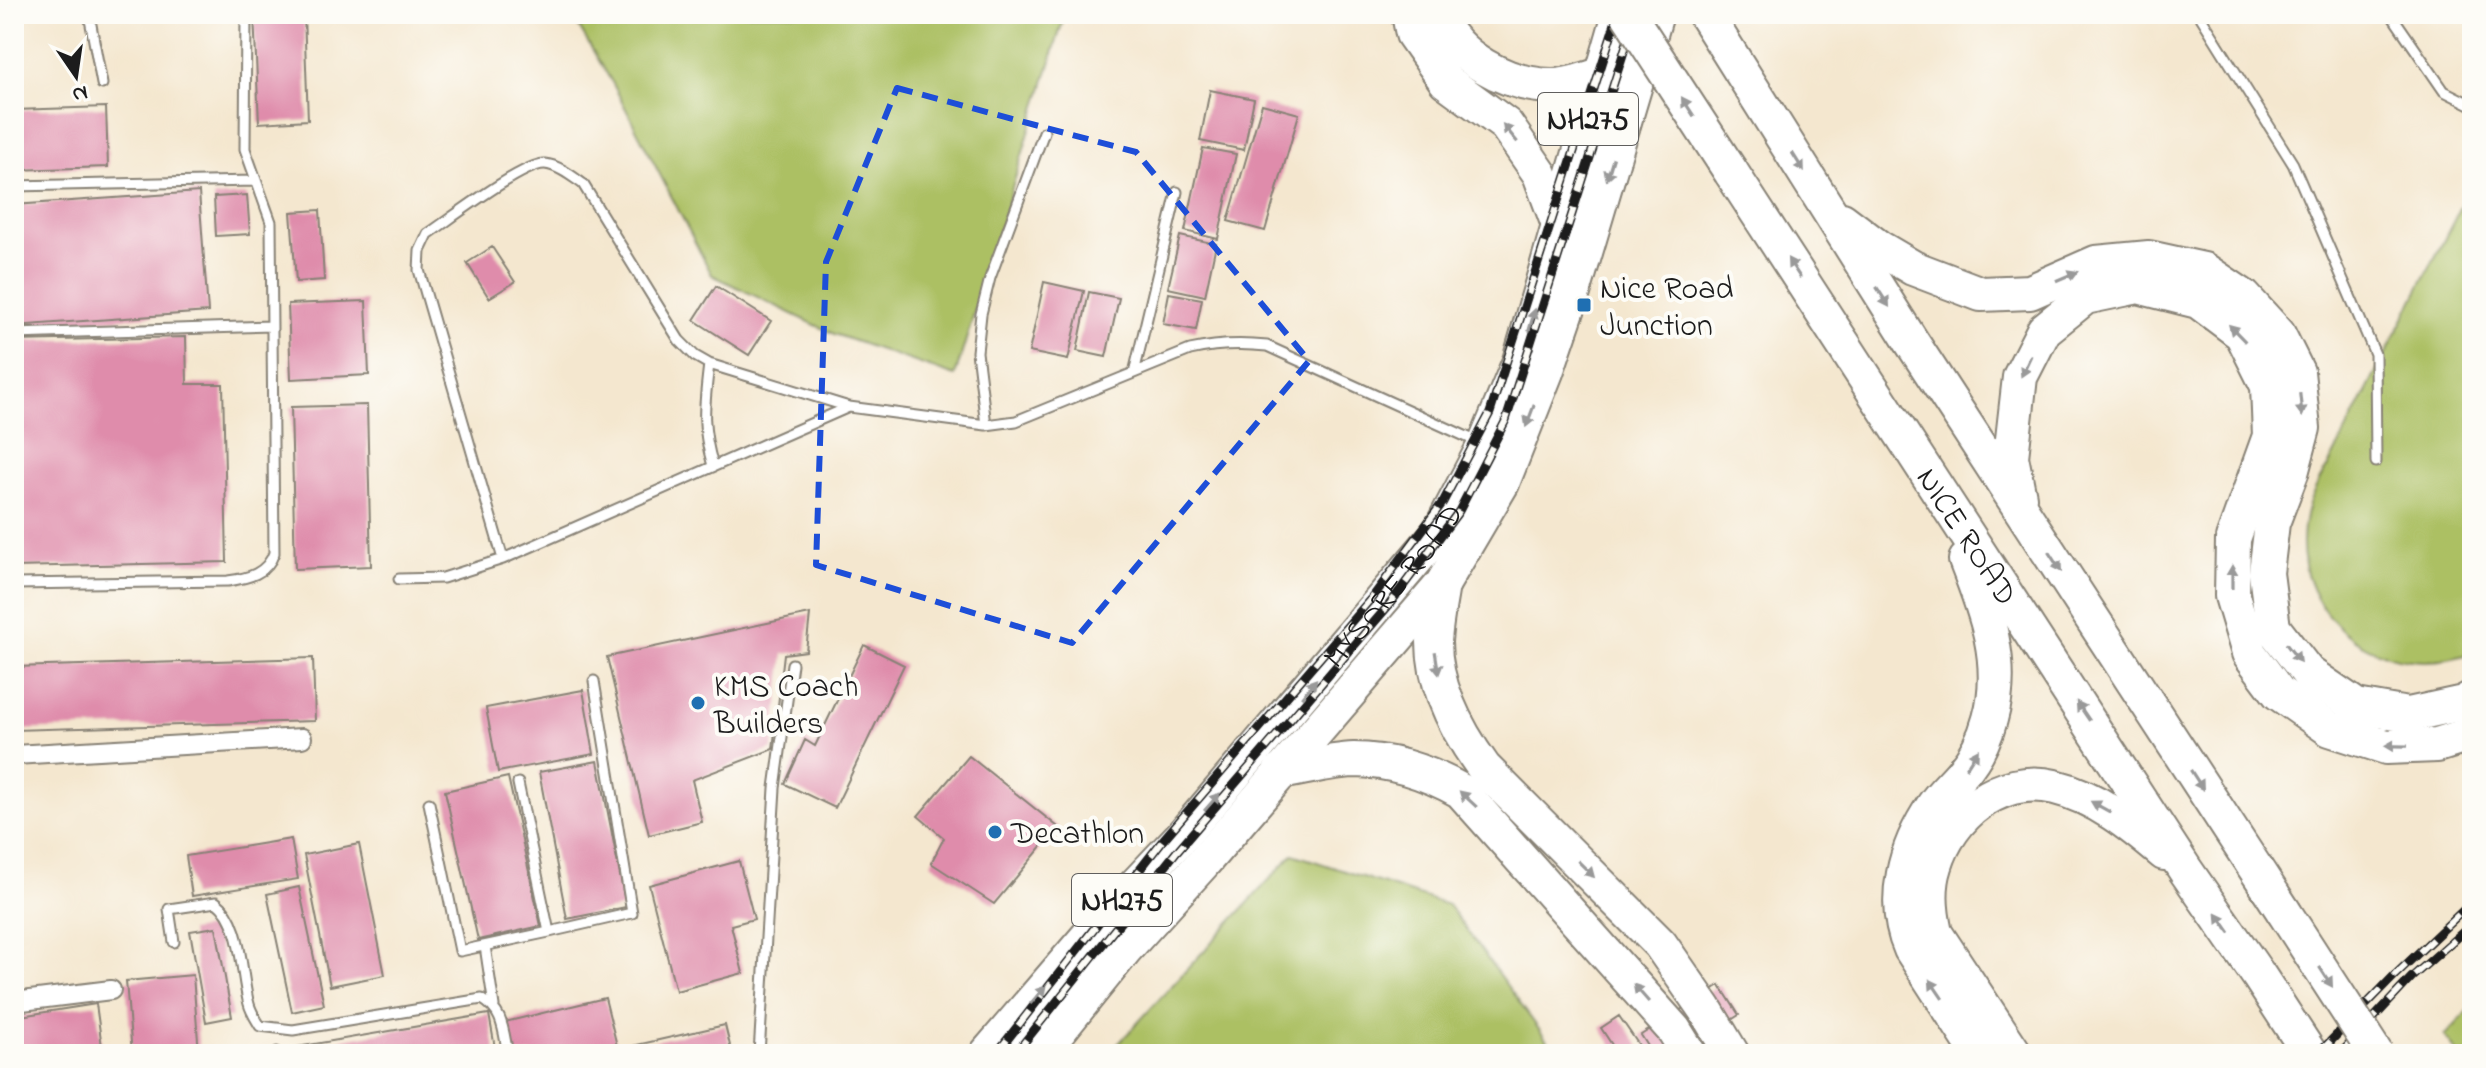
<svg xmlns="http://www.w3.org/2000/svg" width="2486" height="1068" font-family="'Indie Flower',sans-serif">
<rect width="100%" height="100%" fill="#fdfcf7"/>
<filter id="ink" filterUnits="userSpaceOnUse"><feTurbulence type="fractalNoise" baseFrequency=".0125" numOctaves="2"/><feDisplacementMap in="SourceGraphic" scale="16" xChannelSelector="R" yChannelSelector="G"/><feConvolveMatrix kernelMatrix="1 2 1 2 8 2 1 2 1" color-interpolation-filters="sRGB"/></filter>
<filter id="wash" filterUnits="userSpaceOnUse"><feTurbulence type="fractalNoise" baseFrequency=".006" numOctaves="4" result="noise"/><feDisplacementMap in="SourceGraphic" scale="32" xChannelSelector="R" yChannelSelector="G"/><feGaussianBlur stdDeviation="1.8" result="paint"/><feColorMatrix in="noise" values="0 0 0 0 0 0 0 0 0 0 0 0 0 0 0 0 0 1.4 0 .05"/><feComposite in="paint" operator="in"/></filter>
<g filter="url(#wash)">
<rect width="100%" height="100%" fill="#f4e7cf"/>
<!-- green -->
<path fill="#acc064" stroke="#646e40" stroke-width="2" d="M571,14H1065L955,376L834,334L712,275L613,84Z
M2472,185V653C2350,693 2255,571 2329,465Z
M1293,854L1448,905L1557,1054H1109Z
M2472,1007V1054H2458L2445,1036Z"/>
<g id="blocks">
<!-- building -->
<path fill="#df8cab" d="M254,14H304L308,120L259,123Z
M1210,90L1254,99L1244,150L1200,141Z
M1262,104L1299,114L1265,231L1228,221Z
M106,107L108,167L14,170V110Z
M1203,148L1236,154L1218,239L1185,231Z
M199,192L208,312L14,326V205Z
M247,195L250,234L216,236L214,197Z
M320,210L324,280L296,282L291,212Z
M1180,236L1216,244L1205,296L1168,288Z
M492,247L515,282L489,298L467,263Z
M1044,282L1084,291L1068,360L1029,352Z
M716,286L771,321L749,355L694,320Z
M1089,292L1119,298L1106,357L1077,351Z
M1169,293L1202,299L1196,330L1163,324Z
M366,301L369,375L291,379L288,304Z
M186,337L187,384H223L227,562L14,567V341Z
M367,405L371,566L295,569L291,407Z
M810,614L806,651L784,654L773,749L692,780L702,822L649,835L607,657Z
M864,645L904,665L835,808L785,784L805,740L815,746Z
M313,658L315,721L14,730V667Z
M583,690L594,754L498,772L486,708Z
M969,756L1058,827L994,904L931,863L944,838L918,816Z
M598,761L626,907L567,919L539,772Z
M508,777L541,926L478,940L445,791Z
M291,839L298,879L192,896L186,856Z
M359,844L385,975L330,986L304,855Z
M739,861L754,919L731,925L743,973L676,991L649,885Z
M299,887L324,1005L292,1012L267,894Z
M216,927L232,1017L206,1022L190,931Z
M193,975L199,1054H132L126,981Z
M1720,985L1739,1015L1677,1054H1653L1641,1035Z
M605,998L619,1054H512L505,1022Z
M96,1004L103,1054H14V1017Z
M489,1014L496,1054H292L291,1048Z
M1619,1016L1645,1054H1618L1601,1028Z
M725,1025L732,1054H630L628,1047Z"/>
</g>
</g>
<g filter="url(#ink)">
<use href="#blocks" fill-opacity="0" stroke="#888276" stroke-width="2"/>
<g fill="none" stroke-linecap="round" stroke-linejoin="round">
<!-- lane casing -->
<g stroke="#888276" stroke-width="13">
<path id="lane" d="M89,14L102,84
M2199,14L2293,164L2375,354L2376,462
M2391,14L2444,91L2472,105
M14,186L254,181
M14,334L272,326
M709,364C704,408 701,424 713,466
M1134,373L1177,192
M849,407L986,425L1016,421L1190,350C1216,344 1240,343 1267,346L1478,442
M986,425L977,352L981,314L990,278L1044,132
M399,579L443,578L503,559L849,407L709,364L695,356L679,340L583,184C573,177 558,165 545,164C523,163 449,220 428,234L420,251L419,270L503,559
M14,584L228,581C248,578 267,574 274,553L271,222L245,149L246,14
M518,783L549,932L632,913L594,681
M429,803L460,951L549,932
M174,942L169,909L216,902C243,922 240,972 249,1004C251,1012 256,1019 260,1026L293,1030L482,999C504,1012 503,1031 508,1054
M485,946L494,1006
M277,1052V1054
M759,1054L775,788L792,664"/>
</g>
<!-- street casing -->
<g stroke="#888276" stroke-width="22">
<path id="street" d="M14,755L302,738
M14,1002L111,990"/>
</g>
<!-- highway casing -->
<g stroke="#888276" stroke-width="38">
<g id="highway">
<path d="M1409,14L1413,34L1446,81L1506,125L1540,174L1559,225"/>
<path d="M1437,14C1455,58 1506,85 1552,86C1568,86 1585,80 1600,75"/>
<path d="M1705,14L1911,341L2284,912"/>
<path id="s1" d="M1731,172L2186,871L2259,976L2310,1054"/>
<path d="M1842,220L1879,248L1913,268L1981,294L2030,292L2096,263L2149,258L2204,270L2244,297L2278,334L2297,372L2303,428L2291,473L2272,523L2266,573L2273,628L2308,673L2356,706L2408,715L2463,703L2472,698"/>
<path d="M2019,497L2011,457L2020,377L2044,330L2085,297L2138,286L2198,301L2242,334L2268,386L2270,436L2233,539L2232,596L2249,653L2279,693L2330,729L2386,747L2437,745L2472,734"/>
<path d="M1966,560C1986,611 2006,663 1990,719C1985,738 1975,758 1962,773C1953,784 1942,793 1934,805C1905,847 1890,901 1911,949L1979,1054"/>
<path d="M1442,585C1439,604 1435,623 1434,642C1434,688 1458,732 1484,768L1660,944L1705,1009L1732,1054"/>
<path d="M1280,772C1304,768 1330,761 1354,760C1393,760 1429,773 1461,791L1674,1030L1689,1054"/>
<path id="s2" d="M987,1054L1097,926L1183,835L1440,531L1485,445L1520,361L1620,14"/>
<path d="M1040,1054L1125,949L1203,863L1442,585L1502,483L1546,372L1572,296L1656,14"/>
<path d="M2015,1054L1935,933C1930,911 1928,887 1935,866C1950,815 2000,774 2055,787C2097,797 2132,826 2164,853"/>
</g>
</g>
<!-- lane -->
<use href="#lane" stroke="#fff" stroke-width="9"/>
<!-- street -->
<use href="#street" stroke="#fff" stroke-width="18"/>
<!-- highway -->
<use href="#highway" stroke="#fff" stroke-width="34"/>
<!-- rail casing -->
<g stroke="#1c1c1c" stroke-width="9">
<path id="rail" d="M996,1054L1163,840L1375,594L1443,502L1490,413L1618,14
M1015,1054L1177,851L1389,605L1459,511L1506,420L1636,14
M2318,1054L2395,975L2472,902
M2340,1054L2412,977L2472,924"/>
</g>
<!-- rail -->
<use href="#rail" stroke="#fdfcf7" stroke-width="6" stroke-dasharray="18" stroke-linecap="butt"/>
<!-- highway-bridge casing -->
<g stroke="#888276" stroke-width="38" stroke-linecap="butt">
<path id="highway-bridge" d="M1628,14L1731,172
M2284,912L2376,1054"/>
</g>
<!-- highway-bridge -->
<use href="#highway-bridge" stroke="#fff" stroke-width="34"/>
</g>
<!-- one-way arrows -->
<defs><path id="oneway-solid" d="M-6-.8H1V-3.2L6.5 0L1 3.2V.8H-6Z" transform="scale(2)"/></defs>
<g fill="#999">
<use href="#oneway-solid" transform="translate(1688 107) rotate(-123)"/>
<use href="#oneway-solid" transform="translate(1510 133) rotate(-129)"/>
<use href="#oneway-solid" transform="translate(1798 162) rotate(58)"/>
<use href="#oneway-solid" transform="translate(1610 169) rotate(107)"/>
<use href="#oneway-solid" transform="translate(1794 268) rotate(-123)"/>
<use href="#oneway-solid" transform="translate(2067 276) rotate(-23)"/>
<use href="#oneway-solid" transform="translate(1883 297) rotate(57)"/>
<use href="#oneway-solid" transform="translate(1532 320) rotate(-74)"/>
<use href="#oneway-solid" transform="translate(2237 333) rotate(-134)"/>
<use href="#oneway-solid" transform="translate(2026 366) rotate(115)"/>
<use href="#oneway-solid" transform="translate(2301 405) rotate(84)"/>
<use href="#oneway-solid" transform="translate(1530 416) rotate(111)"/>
<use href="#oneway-solid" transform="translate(2055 562) rotate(57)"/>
<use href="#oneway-solid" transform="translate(2232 577) rotate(-90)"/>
<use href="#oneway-solid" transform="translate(2293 653) rotate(52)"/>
<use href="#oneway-solid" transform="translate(1437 663) rotate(81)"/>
<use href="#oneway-solid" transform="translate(1309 688) rotate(-50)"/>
<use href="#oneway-solid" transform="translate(2083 711) rotate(-124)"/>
<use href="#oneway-solid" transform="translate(2396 746) rotate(-179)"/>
<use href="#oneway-solid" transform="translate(1972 759) rotate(-58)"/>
<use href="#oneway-solid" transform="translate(2197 780) rotate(57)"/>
<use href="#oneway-solid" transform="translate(1468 799) rotate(-137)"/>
<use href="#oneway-solid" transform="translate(1212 802) rotate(-49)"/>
<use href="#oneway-solid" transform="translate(2101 807) rotate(-151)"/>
<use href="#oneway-solid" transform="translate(1586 869) rotate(45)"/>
<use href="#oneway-solid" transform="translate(2223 923) rotate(-125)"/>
<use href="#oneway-solid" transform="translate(2326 977) rotate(57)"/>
<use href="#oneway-solid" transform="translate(1936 989) rotate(-124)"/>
<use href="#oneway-solid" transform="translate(1641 993) rotate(-131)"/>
<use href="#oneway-solid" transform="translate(1038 995) rotate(-49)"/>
</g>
</g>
<!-- marked area -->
<path fill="none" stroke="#1d4ed8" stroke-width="6" stroke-dasharray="16 10" stroke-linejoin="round" d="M897,88L1136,152L1309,361L1072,643L816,565L826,262Z"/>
<!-- markers -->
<g fill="#1f6fb2" stroke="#fdfcf7" stroke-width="3">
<rect x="1576" y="297" width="16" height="16" rx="4"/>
<circle cx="698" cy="703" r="8"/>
<circle cx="995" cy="832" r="8"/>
</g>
<g text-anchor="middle" stroke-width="8" stroke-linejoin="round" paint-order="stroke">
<!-- shield labels -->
<g fill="#fdfcf7" stroke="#605f5e" stroke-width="2">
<rect x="1538" y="93" width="100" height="52" rx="6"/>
<rect x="1072" y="874" width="100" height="52" rx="6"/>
</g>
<g font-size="30" font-weight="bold" fill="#1c1c1c">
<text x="1588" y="129">NH275</text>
<text x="1122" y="910">NH275</text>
</g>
<!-- poi labels -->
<g font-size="32" fill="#1c1c1c" stroke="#fdfcf7" text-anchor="start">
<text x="1600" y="298">Nice Road<tspan x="1600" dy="37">Junction</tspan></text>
<text x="714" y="696">KMS Coach<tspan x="714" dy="37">Builders</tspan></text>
<text x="1011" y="843">Decathlon</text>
</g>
<!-- street labels -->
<g font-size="32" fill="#1c1c1c" stroke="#fdfcf7">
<text dy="11" stroke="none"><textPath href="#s1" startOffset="434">NICE ROAD</textPath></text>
<text dy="11" stroke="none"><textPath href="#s2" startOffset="620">MYSORE ROAD</textPath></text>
</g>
</g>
<!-- margin -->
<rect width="2486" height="1068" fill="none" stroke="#fdfcf7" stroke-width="48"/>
<!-- north arrow -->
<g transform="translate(76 76) rotate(167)" stroke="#fdfcf7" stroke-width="6" paint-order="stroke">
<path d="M0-6L14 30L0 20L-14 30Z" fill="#1c1c1c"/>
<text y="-12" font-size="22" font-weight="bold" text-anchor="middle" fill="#1c1c1c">N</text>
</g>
</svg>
